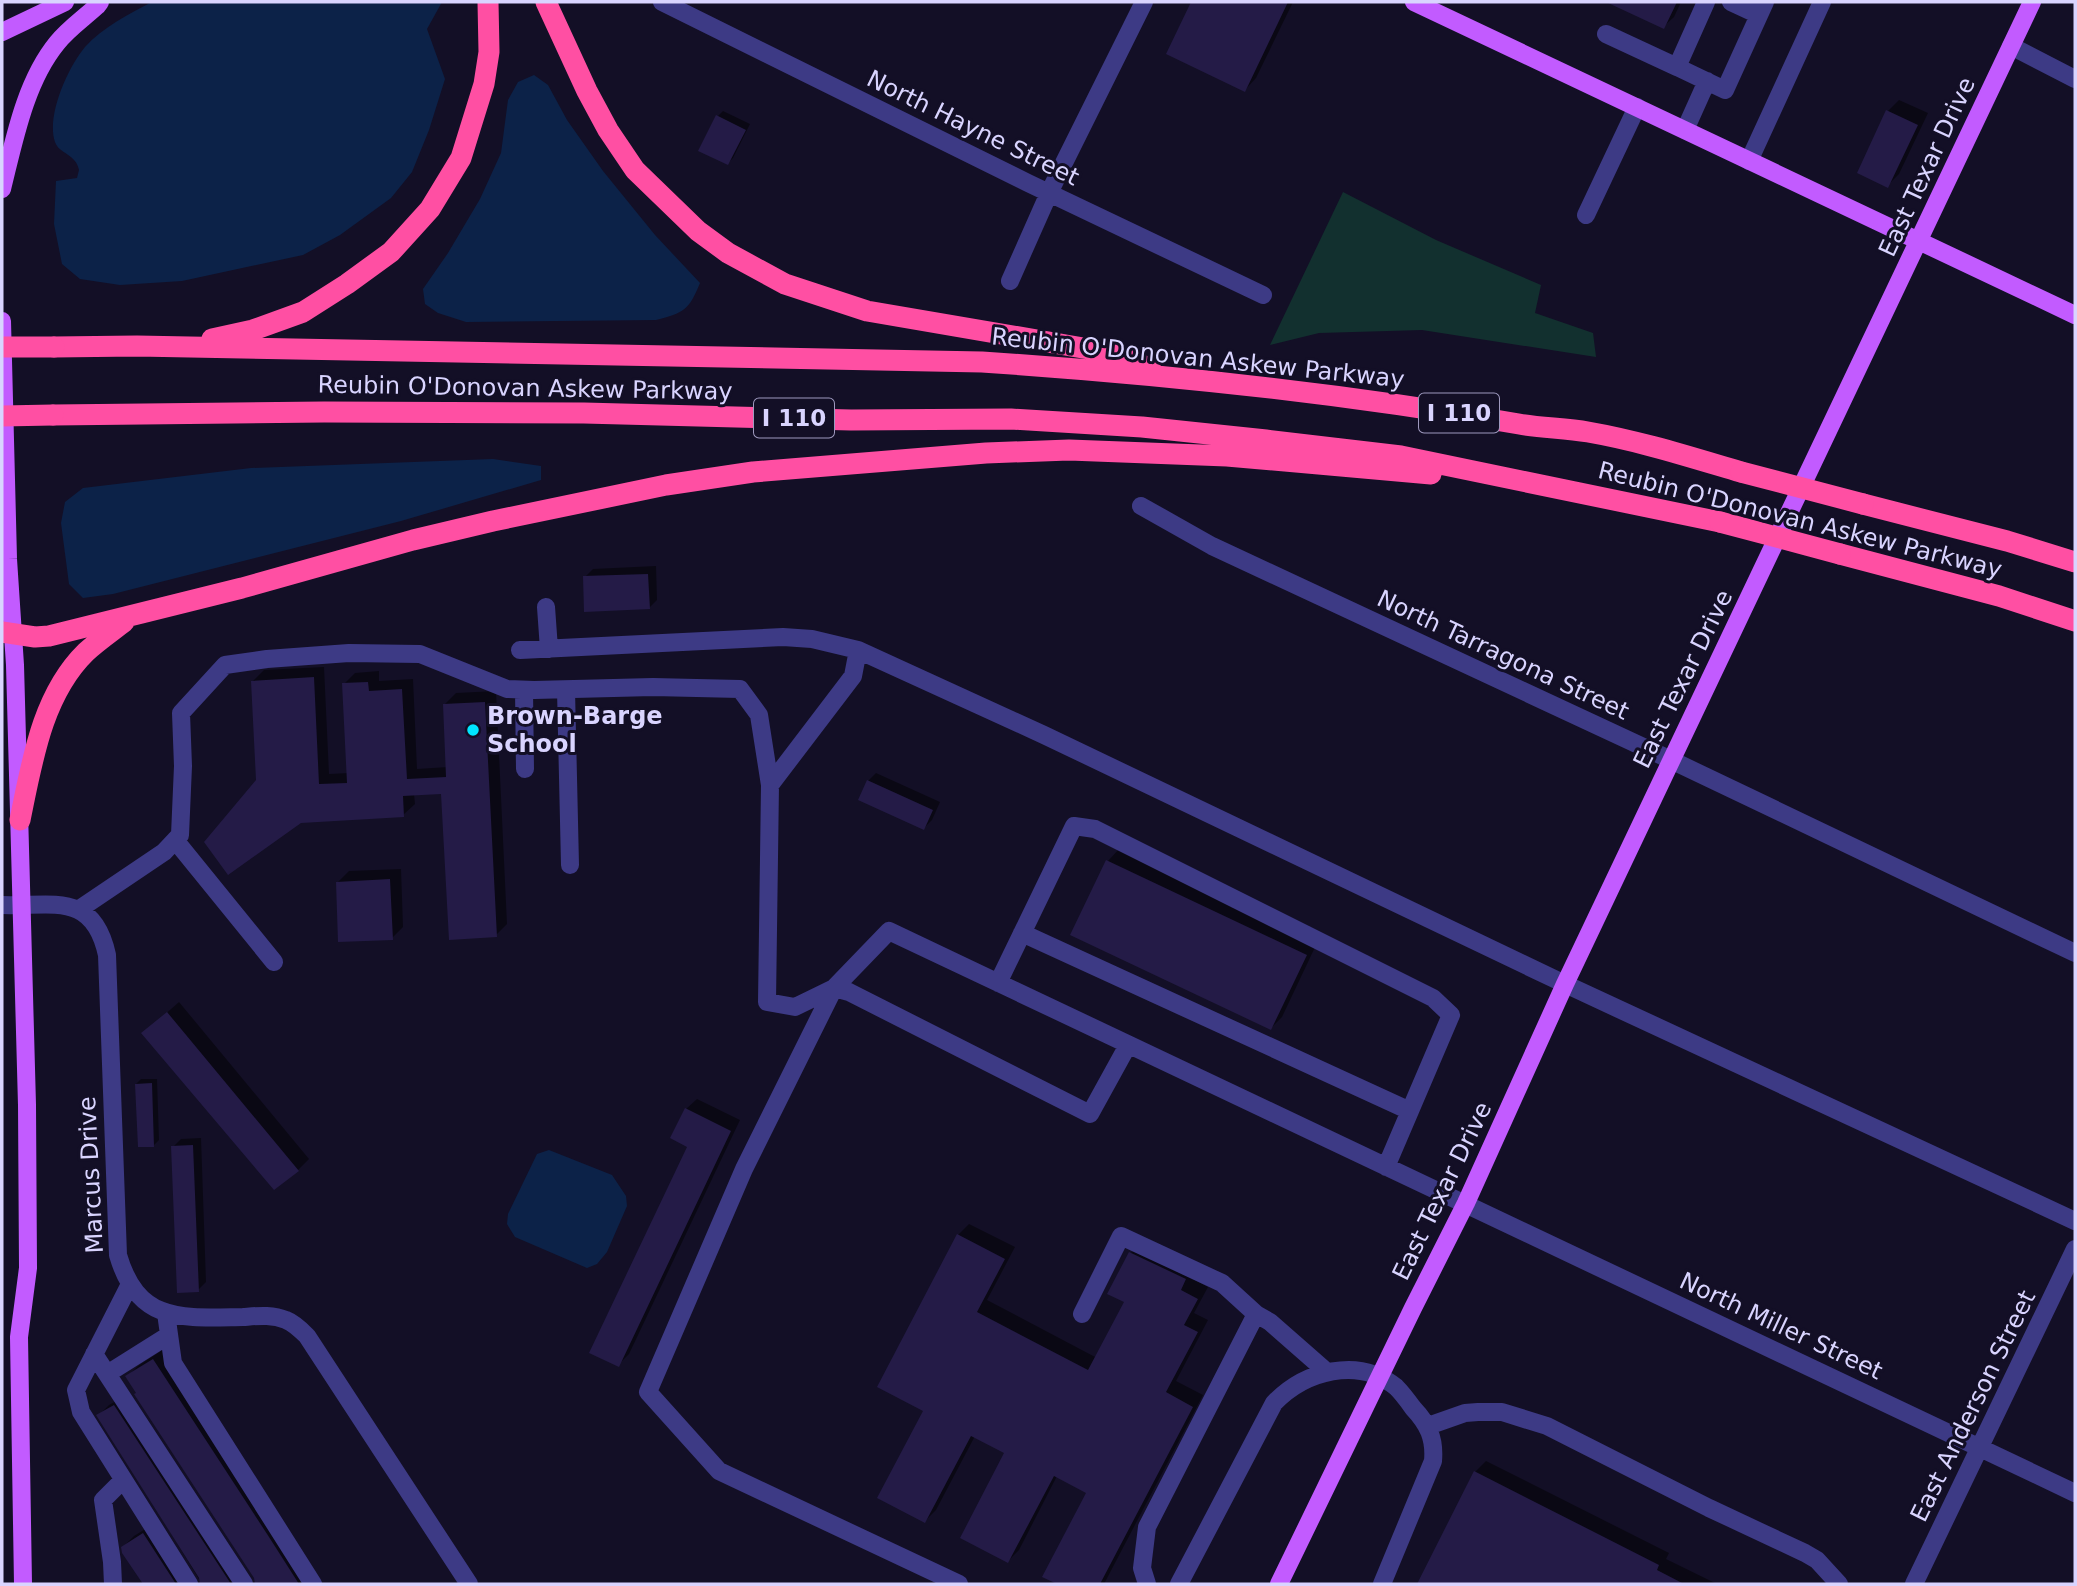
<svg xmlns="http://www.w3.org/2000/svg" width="2077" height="1586" font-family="'DejaVu Sans',sans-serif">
<rect width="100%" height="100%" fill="#130f26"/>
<!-- green -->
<path fill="#12302f" d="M1343,192L1436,240L1541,285L1535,313L1593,333L1596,357L1422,330L1319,333L1270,345Z"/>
<!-- water -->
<path fill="#0c2248" d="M152,2H442L427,29L445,79L429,130L412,172L391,198L340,235L303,255L182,281L120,285L80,279L62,264L54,224L56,181L77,178L79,170C78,166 77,163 74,160C68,153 58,151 55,142C46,116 68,67 85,47C103,27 129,14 152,2Z
M534,75L548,85L567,120L603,171L655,235L700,283C689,310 684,313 656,320L466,322L438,313L425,304L423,289L448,253L480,199L501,153L508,100L518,82Z
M493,459L541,466V480L401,521L113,594L83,598L69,584L61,523L65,502L83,488L251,468Z
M549,1150L612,1175L626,1196L627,1206L607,1252L597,1264L587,1268L515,1237L507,1224L508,1214L537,1154Z"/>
<!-- shadow -->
<path fill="#0007" d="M1193,2H1293L1256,78L1245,90L1169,53Z
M1612,2H1681L1674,17L1663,27Z
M1899,100L1928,113L1899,174L1888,185V111Z
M723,111L750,124L733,158L728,163L701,150L718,116Z
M656,566L657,600L649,608L585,577L593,569Z
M324,667L329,774L349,773L344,684L355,673L379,671V681L413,679L417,769L448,767L445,704L456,693L496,691L507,924L496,935L443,792L414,794L415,804L403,815L257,780L253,681L264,670Z
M876,773L940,802L932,820L924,828L868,781Z
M1119,849L1317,943L1282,1017L1271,1028L1073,934L1108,861Z
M401,869L403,927L392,938L338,882L349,871Z
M179,1002L309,1159L298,1170L144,1033Z
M141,1079H157L159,1140L154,1145L136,1084Z
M697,1099L740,1120L629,1354L618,1365L689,1146L686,1109Z
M201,1138L206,1282L198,1290L173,1147L181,1139Z
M969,1224L1015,1247L987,1300L1097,1358L1126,1302L1131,1253L1142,1242L1196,1268L1191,1278L1208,1287L1194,1313L1208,1320L1176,1381L1203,1395L1104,1584H1061L1044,1576L1088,1492L1057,1476L1019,1550L1008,1561L1006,1453L975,1436L936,1510L925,1521V1410L958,1235Z
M164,1349L317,1584H251H258L127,1377L138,1366Z
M125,1396L251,1584H202L99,1415L109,1405Z
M1486,1461L1669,1553L1666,1559L1717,1584H1418L1475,1472Z
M155,1523L197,1584H145L124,1552L123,1547L134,1536Z"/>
<!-- building -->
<path fill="#241b47" d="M1191,2H1288L1245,92L1166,54Z
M1606,2H1677L1664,29Z
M1886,110L1918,125L1888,188L1857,173Z
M716,115L746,130L728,165L698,151Z
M648,574L650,609L584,612L583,576Z
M314,677L319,784L347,783L342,683L368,682L369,691L402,689L407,779L446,777L443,704L485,702L497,937L449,940L441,794L403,796L404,817L301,823L228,875L204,842L256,780L251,681Z
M867,780L933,810L924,830L858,800Z
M1106,860L1307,955L1271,1030L1070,935Z
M390,879L393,940L338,942L336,882Z
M167,1012L299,1171L274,1190L141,1033Z
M152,1083L154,1147H138L135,1084Z
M685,1108L731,1131L619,1367L589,1353L687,1147L670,1138Z
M193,1145L199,1292L177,1293L171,1146Z
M957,1234L1005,1259L977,1312L1088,1370L1124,1302L1107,1294L1129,1252L1186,1279L1181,1290L1198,1299L1184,1325L1198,1332L1166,1392L1193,1407L1100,1584H1057L1042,1577L1086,1493L1054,1476L1008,1563L960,1538L1004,1453L971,1436L925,1523L877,1498L923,1411L877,1387Z
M153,1359L269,1537L299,1584H255L254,1578L134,1394L136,1393L125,1376Z
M114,1405L231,1584H200L199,1578L96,1415Z
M1474,1471L1659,1565L1657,1570L1684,1584H1417Z
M143,1533L176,1584H143L122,1553L121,1547Z"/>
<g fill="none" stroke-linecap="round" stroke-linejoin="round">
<!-- minor -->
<path stroke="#3d3a85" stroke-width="18" d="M662,2L1028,183L1263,295
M1731,2L1759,15
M1606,34L1677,67L1706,2
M2011,46L2075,79
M1677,67L1725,90L1765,2
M1685,130L1707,81
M1749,161L1822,2
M1586,215L1637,107
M1010,281L1049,193L1144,2
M1141,506L1212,546L1671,760L2075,953
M546,607L549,649
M520,650L783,637L812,639L858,650L1044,735L1565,984L2075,1221
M858,650L853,676L770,785L767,1002L795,1007L834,988L889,931L2075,1493
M524,690L525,769
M566,690L570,865
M175,840L274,962
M2,905C51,907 93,890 107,955L118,1255C138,1324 183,1318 243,1317C257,1316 272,1314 286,1320C294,1323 301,1330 307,1336L469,1584
M78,910L164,852L180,835L183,766L181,713L225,665L267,659L349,653L420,654L507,689L534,690L653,687L740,689L759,715L770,785
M1022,933L1410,1111
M998,983L1074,826L1095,829L1433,998L1451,1015L1386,1167
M130,1284L76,1390L81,1412L189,1584
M166,1313L173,1363L313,1584
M1082,1314L1121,1236L1222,1283L1256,1314
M94,1354L244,1584
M107,1374L169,1335
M1428,1426L1465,1413L1478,1412H1502L1547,1426L1709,1508L1805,1553L1817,1560L1839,1584
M113,1584L112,1562L103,1500L123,1480
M959,1584L719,1471L648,1392L744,1169L834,988L849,992L1090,1114L1128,1045
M1147,1584L1142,1568L1147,1527L1256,1314L1270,1322L1327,1372
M1179,1584L1274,1403C1305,1371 1358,1356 1396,1387C1402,1393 1408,1401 1413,1408C1428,1424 1435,1438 1433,1461L1382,1584
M1914,1584L2075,1249"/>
<!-- major -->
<path stroke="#c25bff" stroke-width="18" d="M1414,2L2075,315
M2,32L65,2
M2,189C14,141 25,82 57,43C68,29 84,18 97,6L100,2
M2,321L8,559L15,665L27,1105L28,1268L19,1337L23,1584
M1279,1584L1413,1308L1466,1203L1565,984L2032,2"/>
<!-- highway -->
<path stroke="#ff4fa3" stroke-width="21" d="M546,2L587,91L608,130L635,170L698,231L728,253L785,284L867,311L1118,354L1151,369
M212,339L253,330L303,312L347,284L391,252L430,209L461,158L484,84L489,52L488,2
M54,347L137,346L982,362C1162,374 1342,393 1519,424C1542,428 1565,428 1588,432C1640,441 1690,457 1741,472
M53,415L324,412L584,413L851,420L1011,419L1142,427L1266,440L1401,456L1720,522
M1863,504L2007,541L2075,562
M1840,554L1999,596L2075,621
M2,632L35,637L49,636L242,588L413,540L493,521L666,485L753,472L986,453L1069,450L1227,456L1431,474
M20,820C32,762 42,695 86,652C98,641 111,632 124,622"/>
<!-- highway-bridge -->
<path stroke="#ff4fa3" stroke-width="21" d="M2,347H54
M2,416L53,415
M1741,472L1863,504
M1720,522L1840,554"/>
</g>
<!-- markers -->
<circle fill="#00e5ff" stroke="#130f26" stroke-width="2.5" cx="473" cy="730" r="7"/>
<g text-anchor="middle" stroke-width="6" stroke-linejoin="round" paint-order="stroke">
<!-- shield labels -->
<g fill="#130f26" stroke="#9e99be" stroke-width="2">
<rect x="1419" y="393.5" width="80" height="39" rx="5"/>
<rect x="754" y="398.5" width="80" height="39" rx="5"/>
</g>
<g font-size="23" font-weight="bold" fill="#d9d4ff">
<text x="1459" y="421">I 110</text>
<text x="794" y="426">I 110</text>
</g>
<!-- street labels -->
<g font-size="24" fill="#d9d4ff" stroke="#130f26">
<text transform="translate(973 128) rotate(26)" y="8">North Hayne Street</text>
<text transform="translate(1927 167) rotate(-65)" y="8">East Texar Drive</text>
<text transform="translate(1198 358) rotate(6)" y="8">Reubin O'Donovan Askew Parkway</text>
<text transform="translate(525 388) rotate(1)" y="8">Reubin O'Donovan Askew Parkway</text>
<text transform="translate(1800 520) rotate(14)" y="8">Reubin O'Donovan Askew Parkway</text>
<text transform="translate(1503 655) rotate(25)" y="8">North Tarragona Street</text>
<text transform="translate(1683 679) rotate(-64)" y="8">East Texar Drive</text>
<text transform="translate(91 1175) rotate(-93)" y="8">Marcus Drive</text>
<text transform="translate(1442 1191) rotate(-64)" y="8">East Texar Drive</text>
<text transform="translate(1781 1326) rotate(25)" y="8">North Miller Street</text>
<text transform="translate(1973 1406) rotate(-64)" y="8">East Anderson Street</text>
</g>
<!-- poi labels -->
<g font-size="24" font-weight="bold" fill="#d9d4ff" stroke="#130f26" text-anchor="start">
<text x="487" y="724">Brown-Barge<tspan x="487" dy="28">School</tspan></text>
</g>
</g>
<!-- border -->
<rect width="2077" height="1586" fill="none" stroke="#d9d4ff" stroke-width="7"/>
</svg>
